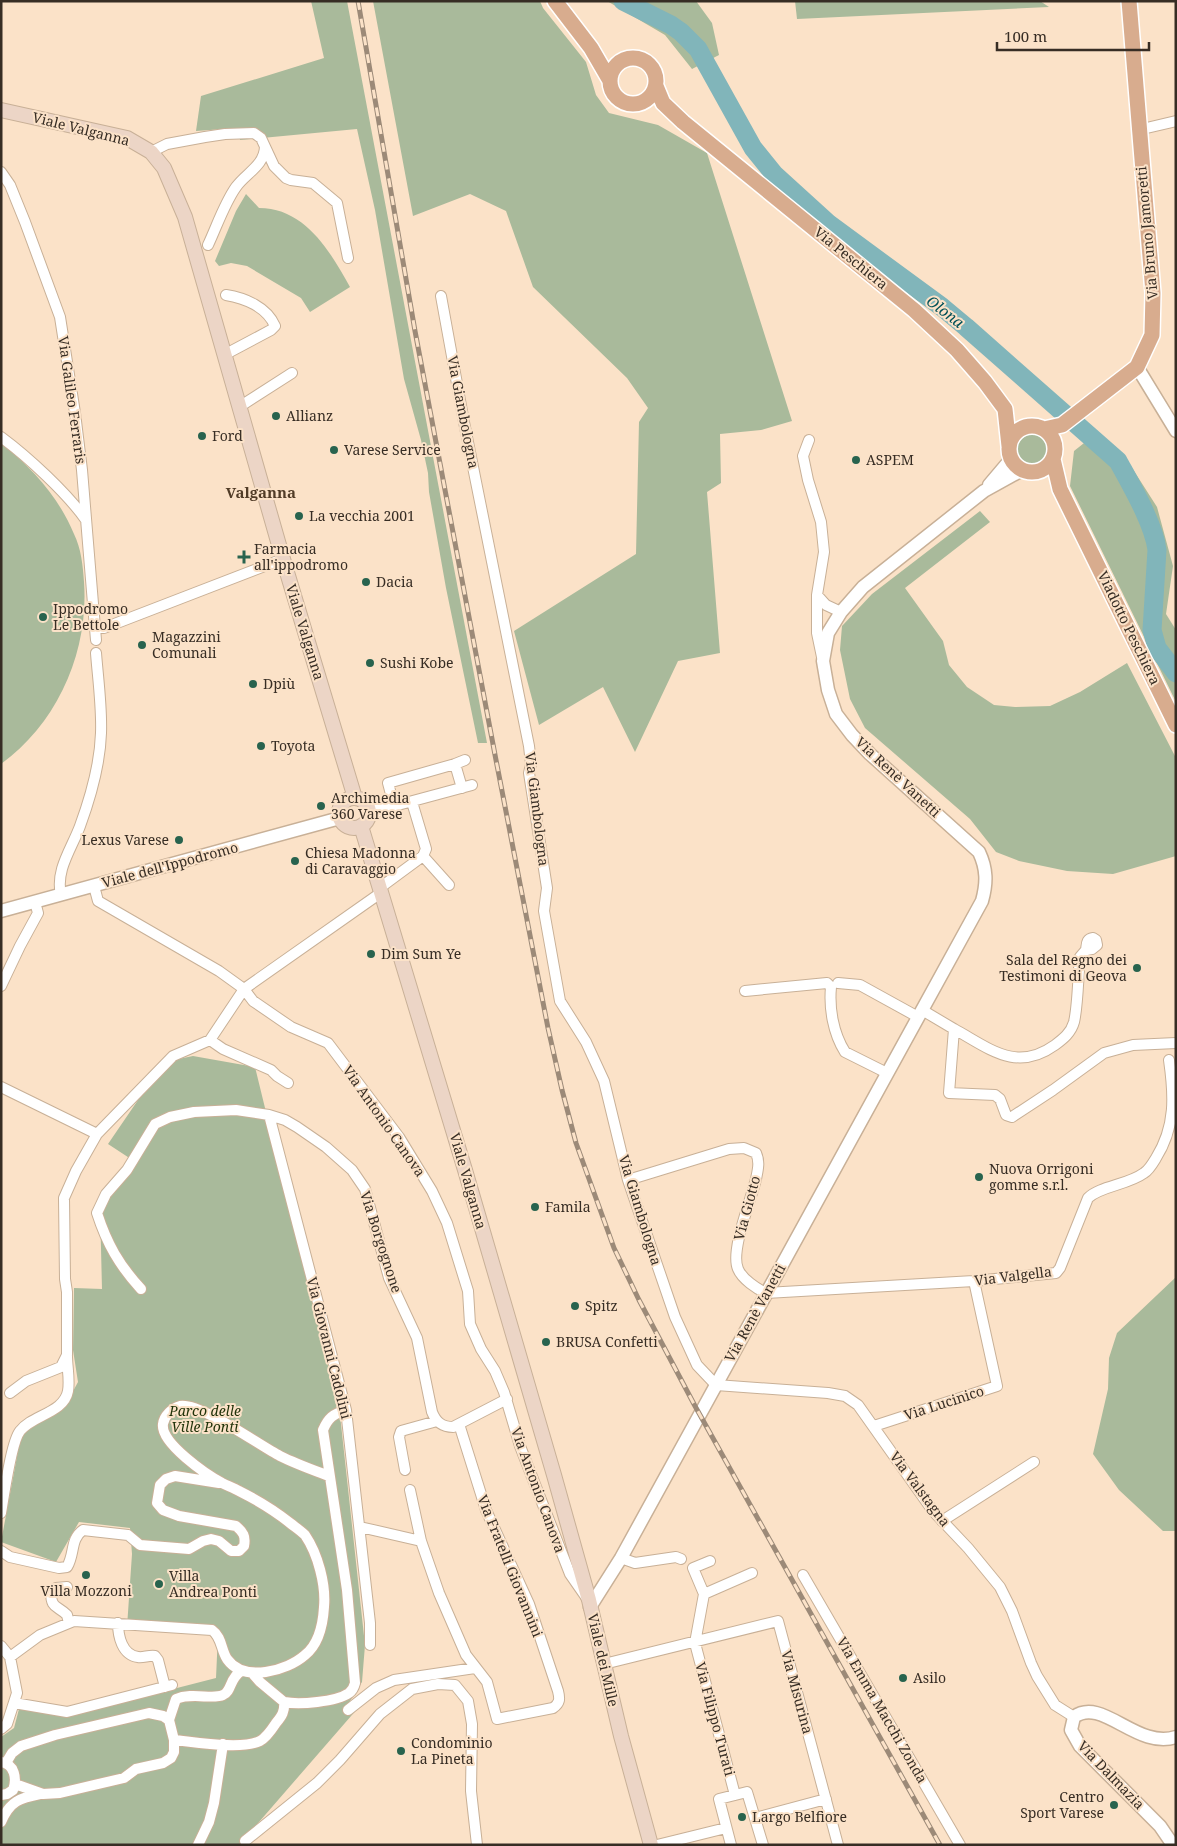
<svg xmlns="http://www.w3.org/2000/svg" width="1177" height="1846" font-family="'Noto Serif',serif">
<rect width="100%" height="100%" fill="#fbe2c8"/>
<!-- green -->
<path fill="#a9ba9b" d="M311,1H347L487,743H478L446,588L429,492L428,473L421,440L404,379L375,210L357,129L240,140L238,128L196,131L201,96L324,58Z
M373,1H540L543,8L586,62L596,95L609,113L658,125L707,153L792,421L761,430L720,434L721,483L707,492L720,653L678,661L635,752L603,687L539,725L514,631L636,554L639,422L648,408L627,378L533,287L506,211L470,194L413,216Z
M607,1H696L712,23L719,55L692,69L665,35Z
M795,1H1040L1049,7L797,19Z
M246,194L259,208C305,208 330,251 350,287L310,312L301,298L247,266L231,263L219,266L215,261L236,211Z
M1098,432L1127,460L1157,507L1173,566L1166,614L1176,630V702L1070,486L1074,451Z
M1017 450a16 16 0 1 1 32 0a16 16 0 1 1-32 0Z
M1,443C33,469 58,496 74,534C81,548 83,566 84,582C89,651 58,723 1,764Z
M980,511L990,522L905,588L943,641L949,665L967,687L994,705L1015,707L1050,706L1080,692L1127,663L1176,758V856L1113,874L1067,871L1019,861L996,852L970,819L865,728L850,699L840,650L842,626L872,594Z
M193,1056L255,1067L340,1415L365,1645L362,1682L350,1701L358,1708L239,1845H1V1737L14,1728L19,1709L68,1716L216,1678L218,1634L127,1627L132,1554L130,1528L79,1522L56,1562L1,1542L21,1435L65,1406L78,1382L73,1350L74,1288L102,1289L100,1207L137,1163L108,1144L164,1062Z
M1176,1277V1531H1163L1119,1490L1093,1454L1108,1389L1109,1358L1117,1333Z"/>
<g fill="none" stroke-linecap="round" stroke-linejoin="round">
<!-- river -->
<path stroke="#81b5ba" stroke-width="19" d="M623,1L671,25L681,32L698,49L753,148L774,174L829,224L942,307L966,327L1118,461C1131,485 1154,524 1157,550L1152,630L1157,648L1176,673"/>
<!-- minor casing -->
<g stroke="#c8b097" stroke-width="12">
<path id="minor" d="M1138,130L1176,121
M151,152L167,144L205,137L225,134L254,133L261,138L274,166L286,178L291,180L313,183L337,203L348,258
M1,172L10,185L25,222L60,317L75,413L82,470L96,640
M208,245C217,226 224,204 236,187C246,173 264,166 265,147
M441,296L464,422L529,746L531,764L529,773L547,888L544,911L560,1001L586,1042L604,1081L628,1180L675,1317L697,1365L716,1385L828,1393L845,1396L858,1405L933,1511L968,1548L1000,1587L1012,1611L1031,1663L1037,1676L1055,1705L1074,1717
M224,355L271,330L275,326C267,307 245,298 226,295
M239,407L292,373
M1,437C28,457 67,493 86,520
M809,440L803,456L808,480L821,522L824,552L817,595
M95,628H104L283,559
M822,657L817,633V595L826,605L841,612
M455,764L465,760
M364,803L371,804L392,798L388,783L455,764L462,788
M368,817L383,809L472,785
M423,856L449,885
M94,886L98,901L219,971L244,989L253,1001L291,1027L328,1043L399,1137L432,1191L447,1223L468,1291L470,1324L481,1349L495,1371L504,1392L520,1446L570,1574L586,1597
M381,887L423,856L426,849L412,802
M61,895C55,870 72,848 80,826C91,796 100,765 101,733C102,707 98,679 96,653
M838,983L860,985L918,1017
M1,986L20,946L38,913L35,902
M745,991L827,983L831,987C829,1008 833,1033 845,1052L887,1073
M922,1010L954,1029L949,1093L995,1095L1000,1099L1006,1115L1012,1117L1053,1090L1104,1053L1133,1045L1176,1043
M954,1029C989,1048 1016,1073 1055,1045C1063,1039 1071,1033 1074,1022C1078,1005 1078,976 1080,957L1086,950L1092,949L1097,945L1096,940L1093,938C1086,939 1087,944 1086,950
M210,1040L223,1049L271,1070L277,1076L288,1083
M1,1087L97,1134
M269,1115L346,1410L370,1623V1645
M628,1180L729,1149L744,1148L756,1153C760,1162 758,1169 756,1179C751,1200 730,1251 738,1269C742,1279 757,1289 766,1293L974,1281L1056,1273L1060,1268L1088,1198C1100,1186 1128,1185 1144,1173C1149,1170 1153,1163 1156,1158C1176,1126 1174,1095 1169,1060
M141,1289C119,1265 107,1244 97,1213L106,1194L127,1170L155,1124L170,1117L194,1112L236,1110L269,1115L285,1120L297,1127L326,1147L352,1170L365,1189L389,1278L417,1338L432,1412C436,1422 442,1427 453,1427L507,1399
M10,1393L26,1381L61,1367L67,1355V1292L65,1279L64,1198L76,1171L97,1134L173,1056L210,1040L244,989L382,892
M874,1426L997,1386L974,1281
M405,1470L399,1437L401,1431L437,1421
M410,1490L421,1541L439,1593L466,1655L487,1682L497,1719L553,1708C560,1703 560,1699 558,1691L529,1604L486,1510L459,1424
M1,1513C4,1497 11,1442 20,1431C32,1415 64,1413 68,1391C70,1380 67,1367 67,1356
M942,1521L1034,1462
M360,1527L421,1541
M1,1551L10,1557L59,1568L67,1567C75,1554 70,1539 83,1530L128,1535L140,1545L189,1549L203,1541L211,1539L219,1541L231,1551H239L244,1546C246,1536 243,1532 236,1526L179,1516L163,1510L157,1503L160,1485L166,1479L175,1476L219,1483
M621,1558L635,1563L676,1557L681,1559
M710,1561L693,1568L704,1594L695,1643L735,1795
M803,1575L960,1845
M67,1587L56,1588L51,1592C51,1609 57,1605 67,1615L69,1623
M704,1594L752,1573
M118,1623C118,1636 122,1655 138,1657C143,1658 149,1655 155,1656L158,1660L165,1687
M1,1646L10,1657L17,1693L7,1724L1,1729
M10,1657L40,1635L74,1621L212,1630C222,1637 221,1650 227,1659C244,1683 287,1671 305,1655C319,1644 323,1624 324,1607C326,1585 318,1554 305,1535C301,1531 295,1527 290,1523C275,1511 257,1500 239,1491C234,1488 228,1486 222,1483C207,1475 160,1443 163,1424C164,1416 172,1408 180,1406C200,1402 260,1446 280,1456C296,1464 313,1470 329,1476
M604,1664L778,1621L838,1845
M284,1702C299,1705 336,1702 349,1693C353,1690 354,1687 355,1683L347,1590L323,1430C328,1418 333,1414 346,1410
M14,1703L67,1712L172,1685
M348,1710L376,1688L394,1680L475,1668
M174,1740L169,1720L176,1699C192,1692 213,1700 223,1695C232,1691 229,1679 241,1671
M1,1762C15,1764 17,1779 13,1790L7,1794L1,1795
M6,1763L12,1753L21,1746L55,1735L149,1713L163,1716L169,1720
M15,1784L43,1794L60,1793L124,1778L136,1769L163,1763L171,1758L174,1752V1740C195,1742 242,1750 260,1741C267,1737 272,1729 276,1723C282,1716 285,1711 284,1702L260,1682L253,1674
M755,1818L826,1799
M1,1822C10,1801 20,1798 40,1794
M245,1841L317,1783L340,1760L380,1714L412,1689L438,1684L455,1685L468,1701L472,1724L471,1791L477,1845
M198,1845L209,1822L214,1803L223,1744
M657,1845L726,1828
M731,1845L719,1799L747,1792L763,1845"/>
</g>
<!-- tertiary casing -->
<g stroke="#c8b097" stroke-width="15">
<path id="tertiary" d="M1137,367L1176,431
M989,485L1011,459
M1,911L340,818
M590,1607L621,1558L982,901C987,883 987,869 979,852L870,754L852,735L836,714L828,690L823,661L828,633L841,612L863,587L984,491L1022,470
M1173,1845L1160,1826L1080,1746L1071,1730L1074,1717C1102,1696 1137,1750 1176,1737"/>
</g>
<!-- secondary casing -->
<g stroke="#c8b097" stroke-width="16">
<path id="secondary" d="M1,110L127,138L151,152L164,168L185,217L283,559L355,798
M339 813a15 15 0 1 1 30 0a15 15 0 1 1-30 0Z
M361,826L465,1170L554,1475L589,1600L621,1736L651,1845"/>
</g>
<!-- primary casing -->
<g stroke="#fff" stroke-width="18">
<path id="primary" d="M555,1L591,48L609,79
M610 81a23 23 0 1 1 46 0a23 23 0 1 1-46 0Z
M656,86L663,103L683,122L914,310L957,350L985,382L1005,409L1009,446
M1009 449a23 23 0 1 1 46 0a23 23 0 1 1-46 0Z
M1044,429L1062,425L1137,367L1152,335L1153,293L1129,1
M1053,459L1060,489L1176,725"/>
</g>
<!-- minor -->
<use href="#minor" stroke="#fff" stroke-width="10"/>
<!-- tertiary -->
<use href="#tertiary" stroke="#fff" stroke-width="12"/>
<!-- secondary -->
<use href="#secondary" stroke="#ecd5c6" stroke-width="14"/>
<!-- primary -->
<use href="#primary" stroke="#d8ac8e" stroke-width="15"/>
<!-- rail casing -->
<g stroke="#9c8a78" stroke-width="5">
<path id="rail" d="M358,1L415,331L496,760L548,1028L562,1090L576,1143L614,1248L639,1300L695,1406L940,1845"/>
</g>
<!-- rail -->
<use href="#rail" stroke="#fbe2c8" stroke-width="3" stroke-dasharray="9" stroke-linecap="butt"/>
</g>
<!-- markers -->
<g fill="#28634e" stroke="#fbe2c8" stroke-width="2">
<circle cx="276" cy="416" r="5"/>
<circle cx="202" cy="436" r="5"/>
<circle cx="334" cy="450" r="5"/>
<circle cx="856" cy="460" r="5"/>
<circle cx="299" cy="516" r="5"/>
<path d="M241.5 549.5h5v5h5v5h-5v5h-5v-5h-5v-5h5z"/>
<circle cx="366" cy="582" r="5"/>
<circle cx="43" cy="617" r="5"/>
<circle cx="142" cy="645" r="5"/>
<circle cx="370" cy="663" r="5"/>
<circle cx="253" cy="684" r="5"/>
<circle cx="261" cy="746" r="5"/>
<circle cx="321" cy="806" r="5"/>
<circle cx="179" cy="840" r="5"/>
<circle cx="295" cy="861" r="5"/>
<circle cx="371" cy="954" r="5"/>
<circle cx="1137" cy="968" r="5"/>
<circle cx="979" cy="1177" r="5"/>
<circle cx="535" cy="1207" r="5"/>
<circle cx="575" cy="1306" r="5"/>
<circle cx="546" cy="1342" r="5"/>
<circle cx="86" cy="1575" r="5"/>
<circle cx="159" cy="1584" r="5"/>
<circle cx="903" cy="1678" r="5"/>
<circle cx="401" cy="1751" r="5"/>
<circle cx="1114" cy="1805" r="5"/>
<circle cx="742" cy="1817" r="5"/>
</g>
<g text-anchor="middle" stroke-width="4" stroke-linejoin="round" paint-order="stroke">
<!-- street labels -->
<g font-size="14" fill="#372d24" stroke="#fbe2c8">
<text transform="translate(81 129) rotate(14)" y="5">Viale Valganna</text>
<text transform="translate(1147 233) rotate(-95)" y="5">Via Bruno Jamoretti</text>
<text transform="translate(851 258) rotate(39)" y="5">Via Peschiera</text>
<text transform="translate(72 400) rotate(82)" y="5">Via Galileo Ferraris</text>
<text transform="translate(463 412) rotate(79)" y="5">Via Giambologna</text>
<text transform="translate(1129 628) rotate(64)" y="5">Viadotto Peschiera</text>
<text transform="translate(305 632) rotate(73)" y="5">Viale Valganna</text>
<text transform="translate(898 777) rotate(43)" y="5">Via Renè Vanetti</text>
<text transform="translate(537 809) rotate(83)" y="5">Via Giambologna</text>
<text transform="translate(170 865) rotate(-15)" y="5">Viale dell'Ippodromo</text>
<text transform="translate(384 1121) rotate(55)" y="5">Via Antonio Canova</text>
<text transform="translate(468 1181) rotate(74)" y="5">Viale Valganna</text>
<text transform="translate(747 1208) rotate(-75)" y="5">Via Giotto</text>
<text transform="translate(640 1210) rotate(73)" y="5">Via Giambologna</text>
<text transform="translate(381 1242) rotate(72)" y="5">Via Borgognone</text>
<text transform="translate(1013 1276) rotate(-7)" y="5">Via Valgella</text>
<text transform="translate(755 1313) rotate(-61)" y="5">Via Renè Vanetti</text>
<text transform="translate(329 1348) rotate(76)" y="5">Via Giovanni Cadolini</text>
<text transform="translate(944 1403) rotate(-18)" y="5">Via Lucinico</text>
<text transform="translate(920 1489) rotate(53)" y="5">Via Valstagna</text>
<text transform="translate(538 1490) rotate(70)" y="5">Via Antonio Canova</text>
<text transform="translate(510 1566) rotate(68)" y="5">Via Fratelli Giovannini</text>
<text transform="translate(603 1660) rotate(77)" y="5">Viale dei Mille</text>
<text transform="translate(797 1692) rotate(75)" y="5">Via Misurina</text>
<text transform="translate(882 1710) rotate(60)" y="5">Via Emma Macchi Zonda</text>
<text transform="translate(715 1719) rotate(75)" y="5">Via Filippo Turati</text>
<text transform="translate(1111 1775) rotate(46)" y="5">Via Dalmazia</text>
</g>
<!-- poi labels -->
<g font-size="14" fill="#372d24" stroke="#fbe2c8" text-anchor="start">
<text x="286" y="421">Allianz</text>
<text x="212" y="441">Ford</text>
<text x="344" y="455">Varese Service</text>
<text x="866" y="465">ASPEM</text>
<text x="309" y="521">La vecchia 2001</text>
<text x="254" y="554">Farmacia<tspan x="254" dy="16">all'ippodromo</tspan></text>
<text x="376" y="587">Dacia</text>
<text x="53" y="614">Ippodromo<tspan x="53" dy="16">Le Bettole</tspan></text>
<text x="152" y="642">Magazzini<tspan x="152" dy="16">Comunali</tspan></text>
<text x="380" y="668">Sushi Kobe</text>
<text x="263" y="689">Dpiù</text>
<text x="271" y="751">Toyota</text>
<text x="331" y="803">Archimedia<tspan x="331" dy="16">360 Varese</tspan></text>
<text x="169" y="845" text-anchor="end">Lexus Varese</text>
<text x="305" y="858">Chiesa Madonna<tspan x="305" dy="16">di Caravaggio</tspan></text>
<text x="381" y="959">Dim Sum Ye</text>
<text x="1127" y="965" text-anchor="end">Sala del Regno dei<tspan x="1127" dy="16">Testimoni di Geova</tspan></text>
<text x="989" y="1174">Nuova Orrigoni<tspan x="989" dy="16">gomme s.r.l.</tspan></text>
<text x="545" y="1212">Famila</text>
<text x="585" y="1311">Spitz</text>
<text x="556" y="1347">BRUSA Confetti</text>
<text x="169" y="1581">Villa<tspan x="169" dy="16">Andrea Ponti</tspan></text>
<text x="86" y="1596" text-anchor="middle">Villa Mozzoni</text>
<text x="913" y="1683">Asilo</text>
<text x="411" y="1748">Condominio<tspan x="411" dy="16">La Pineta</tspan></text>
<text x="1104" y="1802" text-anchor="end">Centro<tspan x="1104" dy="16">Sport Varese</tspan></text>
<text x="752" y="1822">Largo Belfiore</text>
</g>
<!-- park labels -->
<g font-size="14" font-style="italic" fill="#1f3209" stroke="#fbe2c8">
<text x="205" y="1416">Parco delle<tspan x="205" dy="16">Ville Ponti</tspan></text>
</g>
<!-- water labels -->
<g font-size="15" font-style="italic" fill="#005057" stroke="#fbe2c8">
<text transform="translate(945 312) rotate(37)" y="5">Olona</text>
</g>
<!-- neighbourhood labels -->
<g font-size="15" font-weight="bold" fill="#513c27" stroke="#fbe2c8">
<text x="261" y="498">Valganna</text>
</g>
</g>
<!-- border -->
<rect width="1177" height="1846" fill="none" stroke="#372d24" stroke-width="5"/>
<!-- scale -->
<path d="M997 42v8h152v-8" fill="none" stroke="#372d24" stroke-width="2.5"/>
<text x="1004" y="42" font-size="15" fill="#372d24" stroke="#fbe2c8" stroke-width="4" paint-order="stroke">100 m</text>
</svg>
